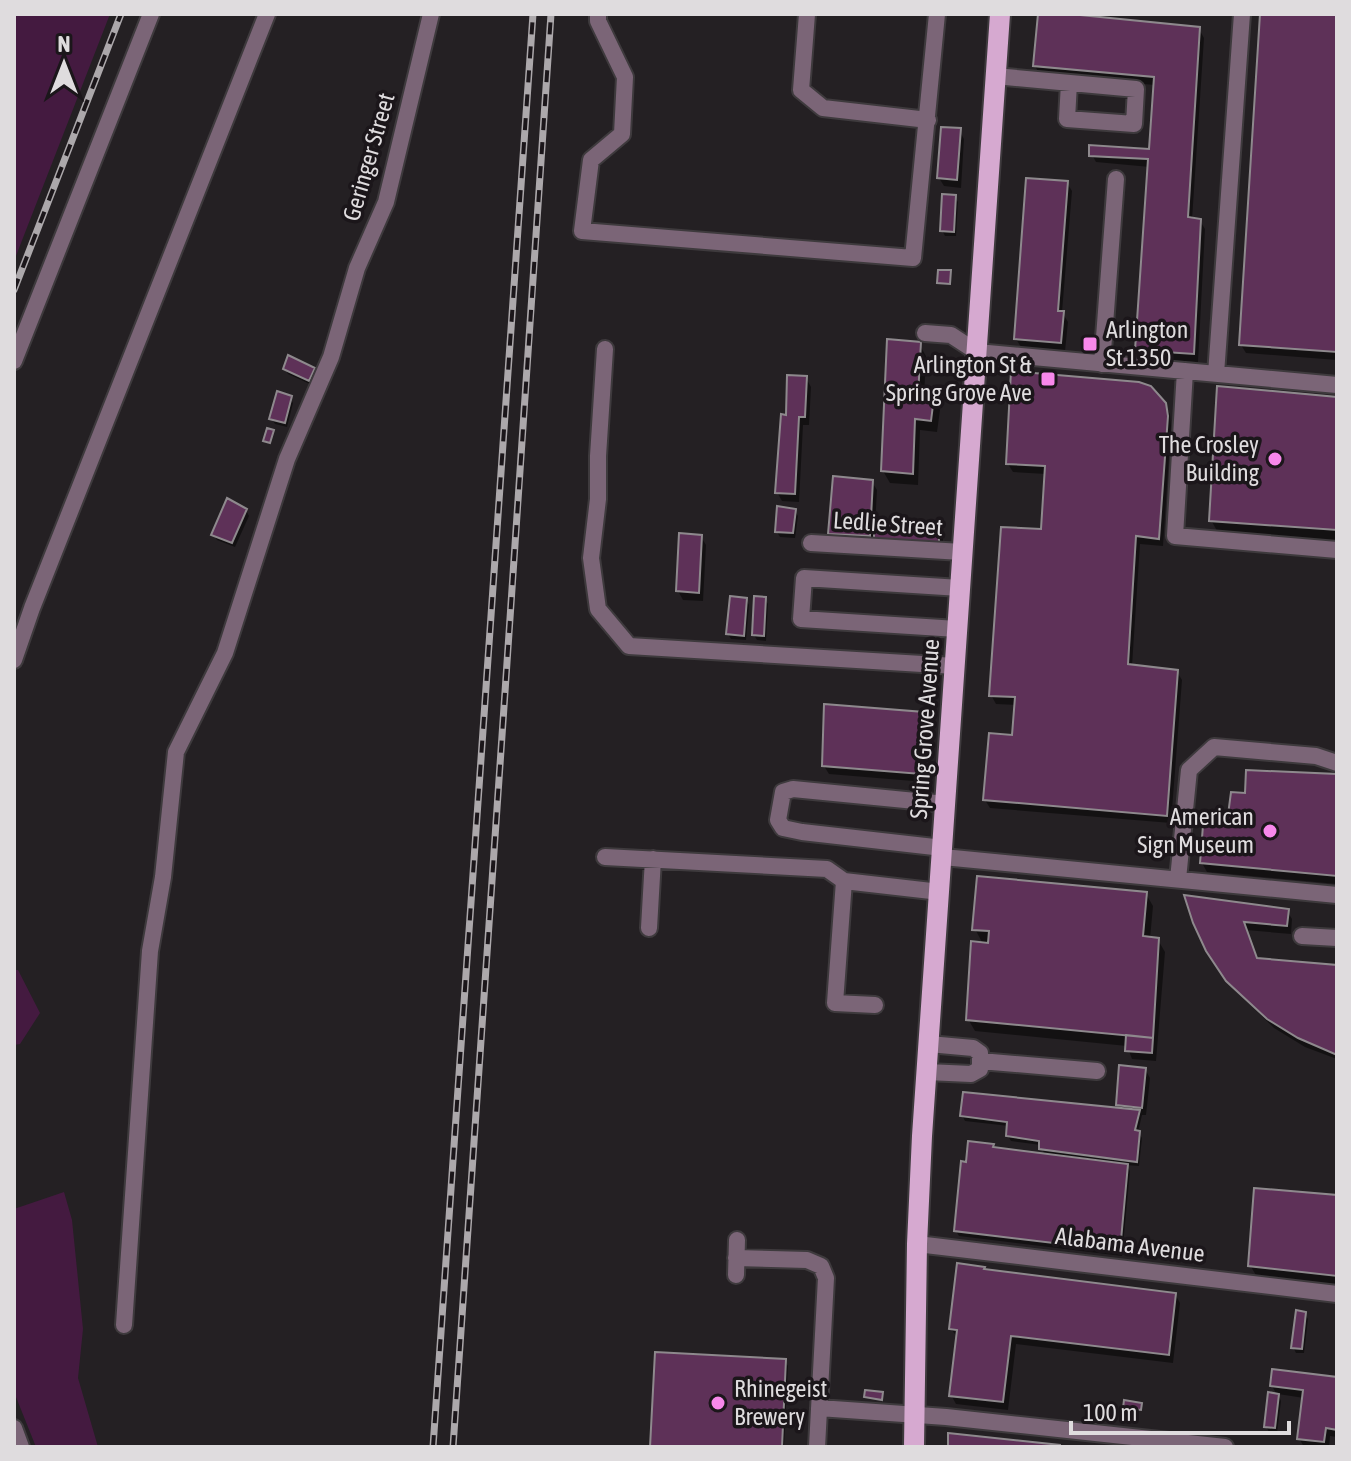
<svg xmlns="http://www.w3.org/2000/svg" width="1351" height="1461" font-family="'Asap Condensed',sans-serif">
<rect width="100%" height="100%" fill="#242023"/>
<!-- green -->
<path fill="#441a40" d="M14,14H110L14,261Z
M14,970H18L40,1013L20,1044L14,1045Z
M64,1192L72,1220L83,1329L78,1378L98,1447H36L14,1392V1209Z"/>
<!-- shadow -->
<path fill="#0007" d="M1040,14L1199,29L1204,38L1192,220L1200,221L1205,229L1198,362L1142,358L1137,350L1150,167L1096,162L1091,153L1151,151L1155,85L1040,75L1035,66Z
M1262,14H1337V360L1246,353L1241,345Z
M959,130L964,139L961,188L944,186L939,178Z
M1067,183L1072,191L1062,312L1068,322L1065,351L1021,347L1016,339Z
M955,197L958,202L956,236H945L942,230Z
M919,344L926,356L924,398H933L940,410L937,432L920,430L918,485L890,483L883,471Z
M285,369L313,370L316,375L312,385L288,374Z
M806,378L811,387L809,425H803L799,502L782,501L777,492L788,417Z
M1158,394L1170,414L1171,426L1163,546L1140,544L1132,666L1177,672L1182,680L1171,823L990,808L985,800L1014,737L1017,705L996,704L991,695L1043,531L1046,474L1013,472L1008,464Z
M290,397L293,403L287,427L275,424L271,418Z
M1337,399V556L1226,547L1211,520Z
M872,482L877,490L875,526L938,529L943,538V552L835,542L830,534Z
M246,510L249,516L235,547L217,540L214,535Z
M795,511L798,516L795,538L780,537L777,532Z
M701,537L706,545L703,601L683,600L678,591Z
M746,599L749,605L746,640L731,639L728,634Z
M765,599L768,604L766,641L757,640L754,635Z
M923,714L928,722L925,782L829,774L824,766Z
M1337,776V884L1207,872L1202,863L1247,795Z
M1146,894L1153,906L1150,939L1158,940L1165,952L1156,1061L1132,1059L1127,1046L975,1031L968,1019L983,944L975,929Z
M1287,911L1292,919L1291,934L1246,930L1257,960L1337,968V1059L1305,1047L1274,1028L1234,989L1213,960L1195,923Z
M1145,1069L1150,1078L1146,1115H1142L1138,1132L1142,1138L1139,1166L1126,1165L1130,1171L1122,1256L959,1236L956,1231L968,1164L992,1146L995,1149L1045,1156L1041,1145L1011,1141L1008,1136L1009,1126L965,1121L962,1115L1120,1110L1118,1105Z
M1337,1197V1286L1257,1277L1250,1265Z
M985,1272L1175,1294L1180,1303L1173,1363L1016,1344L1008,1410L956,1404L951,1395L958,1338L951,1329Z
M1305,1314L1308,1319L1304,1353H1296L1293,1347Z
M785,1361L788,1366L784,1447H652Z
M1337,1379V1437L1330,1436L1329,1447H1304L1299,1438L1304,1398L1278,1394L1281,1401L1277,1433L1269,1432L1266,1426L1277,1395L1272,1386Z"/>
<!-- building -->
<path fill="#5e3158" stroke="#8e898d" stroke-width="2" d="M1038,14H1070L1200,27L1188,217L1201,219L1194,354L1135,350L1148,159L1089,156V145L1149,149L1154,77L1033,66Z
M1260,14H1337V352L1239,345Z
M941,127L961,128L957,180L937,178Z
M1026,178L1068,181L1058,311H1064L1061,343L1014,339Z
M942,194L956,195L954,232L940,231Z
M938,270H951L950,284L937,283Z
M887,339L921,342L918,396L934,397L931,421L915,419L913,474L881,471Z
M288,355L315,368L309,381L283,369Z
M1011,371L1139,382L1151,386L1166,403L1168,416L1159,539L1136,536L1128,664L1178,670L1167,816L983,800L989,733L1012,735L1015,697L989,696L1001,527L1041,529L1045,466L1006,464Z
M787,375L807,376L805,417H799L795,494L775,493L781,414L786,415Z
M1217,386L1337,397V530L1209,521Z
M277,391L292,396L285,423L269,419Z
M267,428L274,430L270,443L263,441Z
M833,476L873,480L870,536L828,534Z
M227,498L247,509L232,543L211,535Z
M777,506L796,509L793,533L775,532Z
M874,524L939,527V544L874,540Z
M679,533L702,535L699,593L676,591Z
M730,596L747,598L744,636L726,634Z
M754,596L766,597L764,636L752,635Z
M824,704L924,712L921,774L822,766Z
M1246,770L1337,774V876L1200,863L1204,813L1228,815L1231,792L1245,793Z
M977,876L1147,892L1143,936L1159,938L1153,1038L966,1020L971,941L988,943L989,931L972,930Z
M1184,895L1289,909L1287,926L1244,922L1257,958L1337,965V1055L1298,1038L1267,1019L1226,981L1206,951L1193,923Z
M1126,1035L1153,1038L1152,1053L1125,1051Z
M1119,1065L1146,1068L1142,1108L1116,1105Z
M963,1092L1140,1110L1135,1130L1140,1131L1137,1162L1039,1149V1141L1006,1136L1007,1122L960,1116Z
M968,1141L994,1144L993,1147L1128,1164L1120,1251L954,1231L961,1161L966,1162Z
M1254,1188L1337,1195V1276L1248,1266Z
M957,1263L985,1267L984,1269L1176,1293L1169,1355L1011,1336L1003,1402L949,1396L957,1330L949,1329Z
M1296,1310L1306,1312L1302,1349L1291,1348Z
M655,1352L786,1359L782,1447H650Z
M1272,1369L1337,1377V1430L1326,1428L1324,1442L1297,1439L1303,1390L1270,1386Z
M865,1390L883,1392L882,1400L864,1397Z
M1268,1392L1279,1394L1275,1428L1264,1427Z
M1124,1400L1142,1403L1141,1410L1123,1408Z
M948,1433L1060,1445V1447H948Z"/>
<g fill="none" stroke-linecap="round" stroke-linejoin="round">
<!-- minor casing -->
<g stroke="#3e3a3d" stroke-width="20">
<path id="minor" d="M598,14V21L625,77L622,134L591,160L582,231L913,258L937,14
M807,14L801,90L823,108L928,120
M995,76L1136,89L1134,124L1067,119L1069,83
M925,333L951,335L977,352L1337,385
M605,349L598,456V499L591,558L598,609L629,646L955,666
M14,361L151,14
M1102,364L1116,179
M1185,371L1175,536L1337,550
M1216,374L1242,14
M811,543L962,552
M957,629L801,619L804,578L960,588
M14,660L32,608L267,14
M943,848L802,832L783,828L778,820L783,792L793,789L946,804
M605,857L827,869L844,881L940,892
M943,857L1337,895
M1178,879L1189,770L1214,747L1316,756L1337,763
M844,881L835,1003L875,1005
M649,928L653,859
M1302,936L1337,938
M980,1061L1097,1071
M927,1072L971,1074L980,1069V1053L973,1048L929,1044
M917,1244L1337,1294
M736,1258L807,1260L821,1266L826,1278L817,1447
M736,1275L737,1240
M124,1325L150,951L163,877L176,752L225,653L287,459L331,357L357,268L386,202L431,14
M819,1408L946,1417L1225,1447
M14,1428L21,1447"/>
</g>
<!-- major casing -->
<g stroke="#3e3a3d" stroke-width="24">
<path id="major" d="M914,1447L917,1244L922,1136L1000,14"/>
</g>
<!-- minor -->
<use href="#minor" stroke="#7b6577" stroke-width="16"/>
<!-- major -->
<use href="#major" stroke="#d6a9d0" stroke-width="20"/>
<!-- rail casing -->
<g stroke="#aca8ab" stroke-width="7">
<path id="rail" d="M14,290L121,14
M433,1447L533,14
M453,1447C486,969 519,492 551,14"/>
</g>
<!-- rail -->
<use href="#rail" stroke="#1b161a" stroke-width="4" stroke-dasharray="12" stroke-linecap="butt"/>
</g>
<!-- markers -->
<g fill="#f888eb" stroke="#1b161a" stroke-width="3">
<rect x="1082" y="336" width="16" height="16" rx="4"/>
<rect x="1040" y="371" width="16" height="16" rx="4"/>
<circle cx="1275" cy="459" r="8"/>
<circle cx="1270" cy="831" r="8"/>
<circle cx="718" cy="1403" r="8"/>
</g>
<g text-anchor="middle" stroke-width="7" stroke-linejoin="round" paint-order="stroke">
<!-- street labels -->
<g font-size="24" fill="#dfdcde" stroke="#1b161a">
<text transform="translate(369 157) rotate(-74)" y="8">Geringer Street</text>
<text transform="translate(888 524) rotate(4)" y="8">Ledlie Street</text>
<text transform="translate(925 729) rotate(-86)" y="8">Spring Grove Avenue</text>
<text transform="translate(1130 1245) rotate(7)" y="8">Alabama Avenue</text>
</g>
<!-- poi labels -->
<g font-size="24" fill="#dfdcde" stroke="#1b161a" text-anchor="end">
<text x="1106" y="338" text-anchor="start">Arlington<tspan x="1106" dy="28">St 1350</tspan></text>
<text x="1032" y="373">Arlington St &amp;<tspan x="1032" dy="28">Spring Grove Ave</tspan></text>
<text x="1259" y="453">The Crosley<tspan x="1259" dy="28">Building</tspan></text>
<text x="1254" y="825">American<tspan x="1254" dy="28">Sign Museum</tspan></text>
<text x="734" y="1397" text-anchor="start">Rhinegeist<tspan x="734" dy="28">Brewery</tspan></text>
</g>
</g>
<!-- border -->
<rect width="1351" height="1461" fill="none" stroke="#dfdcde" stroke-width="32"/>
<!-- north arrow -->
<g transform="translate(64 64)" stroke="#1b161a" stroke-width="6" paint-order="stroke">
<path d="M0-6L14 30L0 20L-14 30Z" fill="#dfdcde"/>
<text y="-12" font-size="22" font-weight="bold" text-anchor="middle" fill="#dfdcde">N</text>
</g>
<!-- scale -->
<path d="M1071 1421v12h218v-12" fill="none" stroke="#dfdcde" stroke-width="4"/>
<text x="1083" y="1421" font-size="24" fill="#dfdcde" stroke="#1b161a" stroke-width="6" paint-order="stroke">100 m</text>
</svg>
